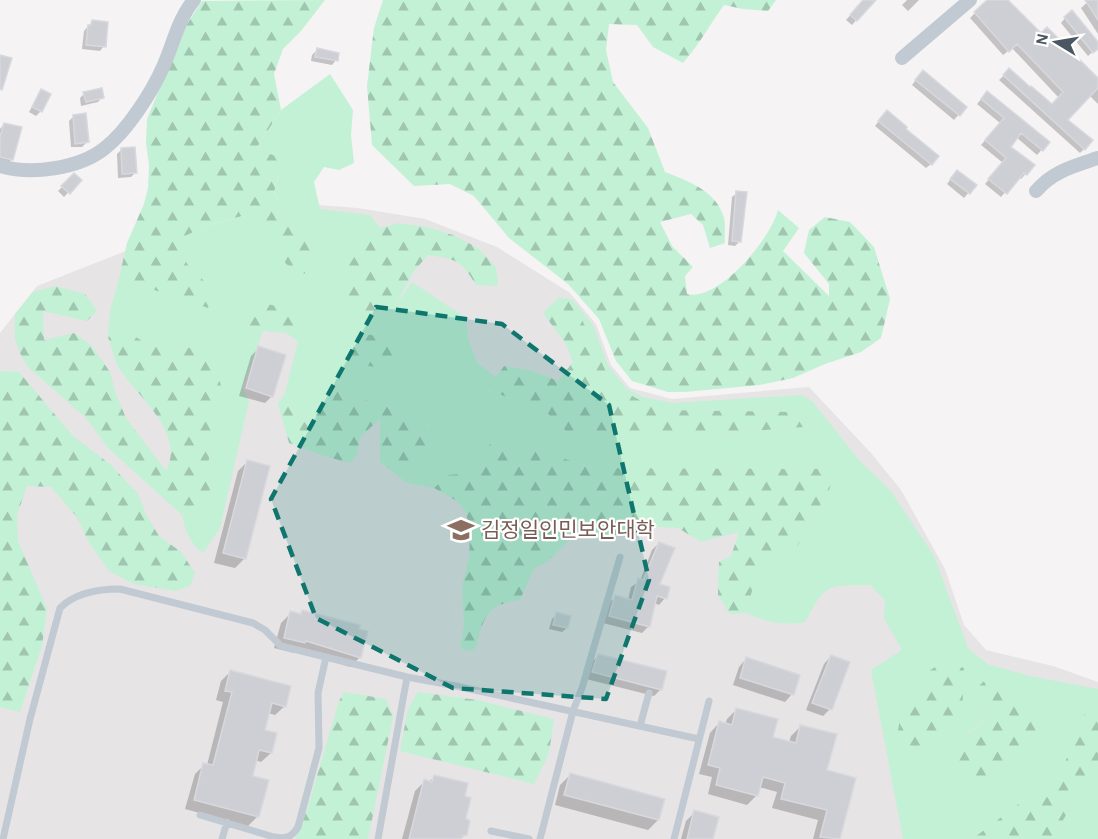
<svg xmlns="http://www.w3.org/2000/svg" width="1098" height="839" font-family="'Alegreya Sans','Noto Sans KR',sans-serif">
<defs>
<pattern id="forest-firs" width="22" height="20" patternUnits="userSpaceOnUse" patternTransform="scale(1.5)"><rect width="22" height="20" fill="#c3f1d5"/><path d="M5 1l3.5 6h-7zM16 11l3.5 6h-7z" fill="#a0c6b0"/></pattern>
</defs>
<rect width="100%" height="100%" fill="#f5f3f3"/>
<!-- education -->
<path fill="#e6e4e5" d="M291,203L358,208L425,219L497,247L570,293L596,324L611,365L630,388L672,399L809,387L871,453L901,490L945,569L964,625L986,650L1053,666L1098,682V839H0V333L37,286L136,247Z"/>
<!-- green -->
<path fill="#c3f1d5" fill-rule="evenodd" d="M330,74L353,110L351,135L354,163L339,170L324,167L314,182L320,209L370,215L380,228L365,241L395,306L412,282L466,318L468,338L477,363L496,377L487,390L544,410L566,431L714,434L816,426L795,412L658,410L612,385L573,300L593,325L608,365L626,388L643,397L673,403L802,395L813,402L858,459L890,490L934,556L968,648L987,664L1030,676L1098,689V712L1086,708L1078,740L1056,776L975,837L969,839H903L871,670L902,650L884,618L885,600L870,585C826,586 827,582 805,622C784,626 766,622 746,613L756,576L798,545L830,488L833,469L593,468L550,454L487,463L472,473L448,475L434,488L407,483L438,435L414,415L336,391L323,397L305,423L299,410L285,393L298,341L302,330L239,323L263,331L242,388L249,401L220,528L203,553C190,543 185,531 182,515L194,516L210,492L208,466L214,420L225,398L200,348L152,347L126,331L108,337L110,311L119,278L208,307L213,297L207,284L187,264L178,239L209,225L242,216L275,242L286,264L311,240L289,220L274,192L279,176L256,149L281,110ZM925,674L962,715L942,732L935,740L902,707L916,695ZM987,678L1008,694L1022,699L1009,757L987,779L966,733L981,725L989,707Z
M1098,767V839H1046L1055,834L1092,770Z"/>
<!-- forest -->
<path fill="url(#forest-firs)" d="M325,0L301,31L283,49L274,74L281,110L256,149L284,159L274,192L289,220L311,239L316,261L304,274L286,264L274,242L242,216L209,225L178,239L187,264L207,284L213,297L208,308L119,278L127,243L144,204L148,188L149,165L146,143L147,119L184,29L202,1Z
M383,0H776L768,11L743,9L724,5C710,24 699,45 683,63L653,47L637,25L609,24L606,50L613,82L648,128L665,172C688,181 717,191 724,218C726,226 724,236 725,243L710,248L703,225L691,214L660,222L672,246L693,267L685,276L687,294C719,302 771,238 778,210L799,228L783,251L829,296V284L804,253L809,230L825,217L850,222L874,247L890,299L881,338L861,352L825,364L793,378L759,385L685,392H668L632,381L616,361L599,319L568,284L509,238L474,196L450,184L414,186L372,145L367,86L374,28Z
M399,223L428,227L453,235L478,248L496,267L498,286L476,285C461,260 456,259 428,255L414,271L395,306L364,315L348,296V267L365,240L380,228Z
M55,286L85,294L97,311L87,321L43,311L44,340L74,333L91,345L110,372L116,394L126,418L166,471C186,432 138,398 119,368C114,360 112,347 108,337L126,331L152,347L200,348L217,373L225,398L214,420L208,466L210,492L202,513L194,516L182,515L108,448L86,418L28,367L20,353L15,339V314L33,292Z
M559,297L573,300L612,385L658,410L795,412L817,426L714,434H601L566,431L544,410L487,390L504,366L533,371L558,381L573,362L566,344L543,313Z
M267,304L291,309L303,317L302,330L298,341L286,333L263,331L239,323L249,309Z
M360,333L392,339L402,347V352L384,369L359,364L339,346Z
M0,371L19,372L73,436L111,465L139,495L146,515L159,536L181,552L195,573L190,586L175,591L134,584L109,571L88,541L77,517L51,487L27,486L17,515L18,541L47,609L42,646L20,712L0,707Z
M336,391L414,415L438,435L407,483L380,462V419L360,437L357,455L350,463L324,456L289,443L278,404L285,393L299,410L305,423L323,397Z
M492,443L550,454L593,468L833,469L830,488L798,545L756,576L746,613L730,614L718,595L719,562L731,556L739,532L701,542L678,528L639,526L620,534L600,538L591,532H577L546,563L534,568L520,600C486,604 483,618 476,648L469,651L460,648L464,626L462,587L469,557L470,533L466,512L457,501L434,488L448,475L472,473L487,464L483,450Z
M942,662L964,668L962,715L942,732L935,740L907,753L896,742L902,707L916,695L925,674Z
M987,678L1008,694L1022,699L1034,707L1040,732L1009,757L987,779L974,781L957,773C958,745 954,739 982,725L989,707L979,686Z
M344,692L386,699L393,717L368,839H295L307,810L339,701Z
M418,692L477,700L554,719L549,753L534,784L400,751L408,709Z
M1086,708L1098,712V767L1092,770L1055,834L1046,839H969L975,837L1056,776L1078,740Z"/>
<!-- shadow -->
<path fill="#0003" d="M864,0H874L852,25L846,20Z
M907,0H919L908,11L902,5Z
M988,0H1006L1041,35L1098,81V104L1089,95L1066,120L1084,149L1080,153L999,80L1010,70L1052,106L1059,98L1012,48L1003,55L970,18Z
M1090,0H1098V34L1081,8Z
M1065,18L1098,44V47L1088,56L1061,23Z
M92,22L104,46L100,51L82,49L84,31Z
M317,50L336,60L332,65L311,61L312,55Z
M918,77L965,107L954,120L912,85Z
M41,91V111L36,116L29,112Z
M84,94L102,97L98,102L81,106L80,98Z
M983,97L1048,143L1037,155L1016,137L1008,147L1033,166L1021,179L1018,177L1001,197L985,184L1003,163L981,145L1000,123L977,104Z
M74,116L87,142L82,147H71L69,121Z
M882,117L904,129L931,164L926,168L875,126Z
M4,124L12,159L5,166L0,165V129Z
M121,150L135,173L131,177L118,178L117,154Z
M74,175L80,180L64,197L58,191Z
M953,176L975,185L964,198L947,184Z
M737,193L740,241L735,246L728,245L732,197Z
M259,348L272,396L265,403L239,396L251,356Z
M248,461L245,558L235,568L214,563L238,471Z
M659,543L658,585L665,598L659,605L654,603L649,626L642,633L603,623L608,604L615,597L628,600L631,587L640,581L652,550Z
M302,611L360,657L350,667L296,651L294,653L274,648L281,623L291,613L299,615Z
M557,614L567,628L562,632L549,629L552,619Z
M598,656L661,689L654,696L586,679L591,663Z
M831,656L830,709L823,716L806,710L824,664Z
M746,659L792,694L785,702L733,685L739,667Z
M231,671L285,706L275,715L268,713L263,731L275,734L271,753L261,762L255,760L251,777L258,816L248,826L185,809L195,774L204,765H207L223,702L216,700L221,681Z
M737,709L772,738L789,742L791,736L801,726L825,771L854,779L838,839H813L818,820L772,808L777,792L759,787L757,795L747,805L708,794L712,777L699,774L710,733L719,723L725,725L727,719Z
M570,775L658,820L648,830L555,805L560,785Z
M435,776L463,798L465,835L461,839H402L415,791L425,781L429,782Z
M695,812L711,839H681L686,821Z"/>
<!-- building -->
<path fill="#cdcfd5" stroke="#d7d9de" stroke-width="1.5" d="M863,0H876L857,21L850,15Z
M987,0H1008L1041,33L1047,27L1098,78V88L1068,120L1093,140L1085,150L1003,75L1009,68L1030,87L1031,86L1052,104L1063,92L1017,44L1009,52L974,12Z
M1085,0H1098V20Z
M1072,10L1098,42V49L1093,53L1064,17Z
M92,20L108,22L106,47L86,45L88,25H91Z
M317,48L339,53L338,61L315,57Z
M0,55L12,58L2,90L0,89Z
M923,70L967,107L960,116L915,80Z
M102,88L104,98L86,102L83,92Z
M41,89L51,94L42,112L32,107Z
M987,91L1050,142L1043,151L1021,133L1011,147L1035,165L1027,175L1024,173L1007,194L988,179L1006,158L985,140L1004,118L981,99Z
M887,110L907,127L906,129L939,156L932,165L878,121Z
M86,113L89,142L75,144L73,115Z
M4,123L22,127L13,160L0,157V137Z
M135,147L137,173L122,174L121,148Z
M957,170L977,185L970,194L950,179Z
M74,173L82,180L70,194L61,186Z
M736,191L747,192L741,242L732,241Z
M258,346L286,355L273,397L246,388Z
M247,460L270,466L246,559L223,553Z
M659,542L675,548L660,584L670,587L667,599L657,596L650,627L609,616L615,595L632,600L638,578L643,580Z
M302,610L360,625L359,629L368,631L361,658L306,641L305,643L284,638L290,611L301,614Z
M556,612L571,616L568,628L553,625Z
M598,654L667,671L662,690L592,672Z
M831,655L850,662L832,710L812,703Z
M746,657L800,675L794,695L740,678Z
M230,670L291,686L286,707L272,703L265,730L277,733L272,753L259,750L253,776L269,780L259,817L194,800L203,763L213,765L232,692L225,691Z
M736,708L778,719L773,737L796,743L800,725L837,734L827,770L856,778L840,839L820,837L827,810L781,799L785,783L763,777L758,796L716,785L720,768L708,765L719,721L732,725Z
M570,773L665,799L659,820L564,795Z
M434,775L468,783L465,796L471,798L466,818L470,821L467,835L462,836L461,839H409L424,779L432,782Z
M694,810L719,817L713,839H687Z"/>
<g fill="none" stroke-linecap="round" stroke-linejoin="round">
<!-- service -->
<path stroke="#c1cad2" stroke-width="7" d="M640,726L649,693
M200,815L274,837C286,839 291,838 298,827L319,748L318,693L326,657
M491,831L529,839
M3,839L30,719L60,608C75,593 100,589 120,589L253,623L265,630L281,646L407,677L456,686L699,739
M222,839L227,822
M378,839L407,677
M540,839L573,711L582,688L620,557
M674,839L709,701"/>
<!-- minor -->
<path stroke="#c1cad2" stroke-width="14" d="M902,58L970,0
M0,166C31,175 79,169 105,148C127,131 152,92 163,67C173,45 178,19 194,0
M1036,191C1053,171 1074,166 1098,158"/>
</g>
<!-- marked area -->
<path fill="#0f766e" fill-opacity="0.2" stroke="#0f766e" stroke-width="4.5" stroke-dasharray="12 8" stroke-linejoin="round" d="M376,307L502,324L609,405L649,580L606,699L453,688L316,618L271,499Z"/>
<!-- icons -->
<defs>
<g id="university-bare" transform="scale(2.07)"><path d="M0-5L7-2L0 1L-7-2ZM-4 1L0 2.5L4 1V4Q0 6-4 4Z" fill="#8d6e63" stroke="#fff" stroke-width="2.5" paint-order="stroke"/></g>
</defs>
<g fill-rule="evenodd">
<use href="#university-bare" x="461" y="530"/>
</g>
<g text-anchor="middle" stroke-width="4.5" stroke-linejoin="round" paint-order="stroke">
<!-- education labels -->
<g font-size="21" fill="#785e54" stroke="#fff" text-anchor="start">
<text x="481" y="537">김정일인민보안대학</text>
</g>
</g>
<!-- north arrow -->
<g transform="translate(1056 42) rotate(281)" stroke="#ffffff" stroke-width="4.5" paint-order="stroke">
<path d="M0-4.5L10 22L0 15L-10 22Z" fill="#4a5661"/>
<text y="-9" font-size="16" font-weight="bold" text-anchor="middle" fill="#4a5661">N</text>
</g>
</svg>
